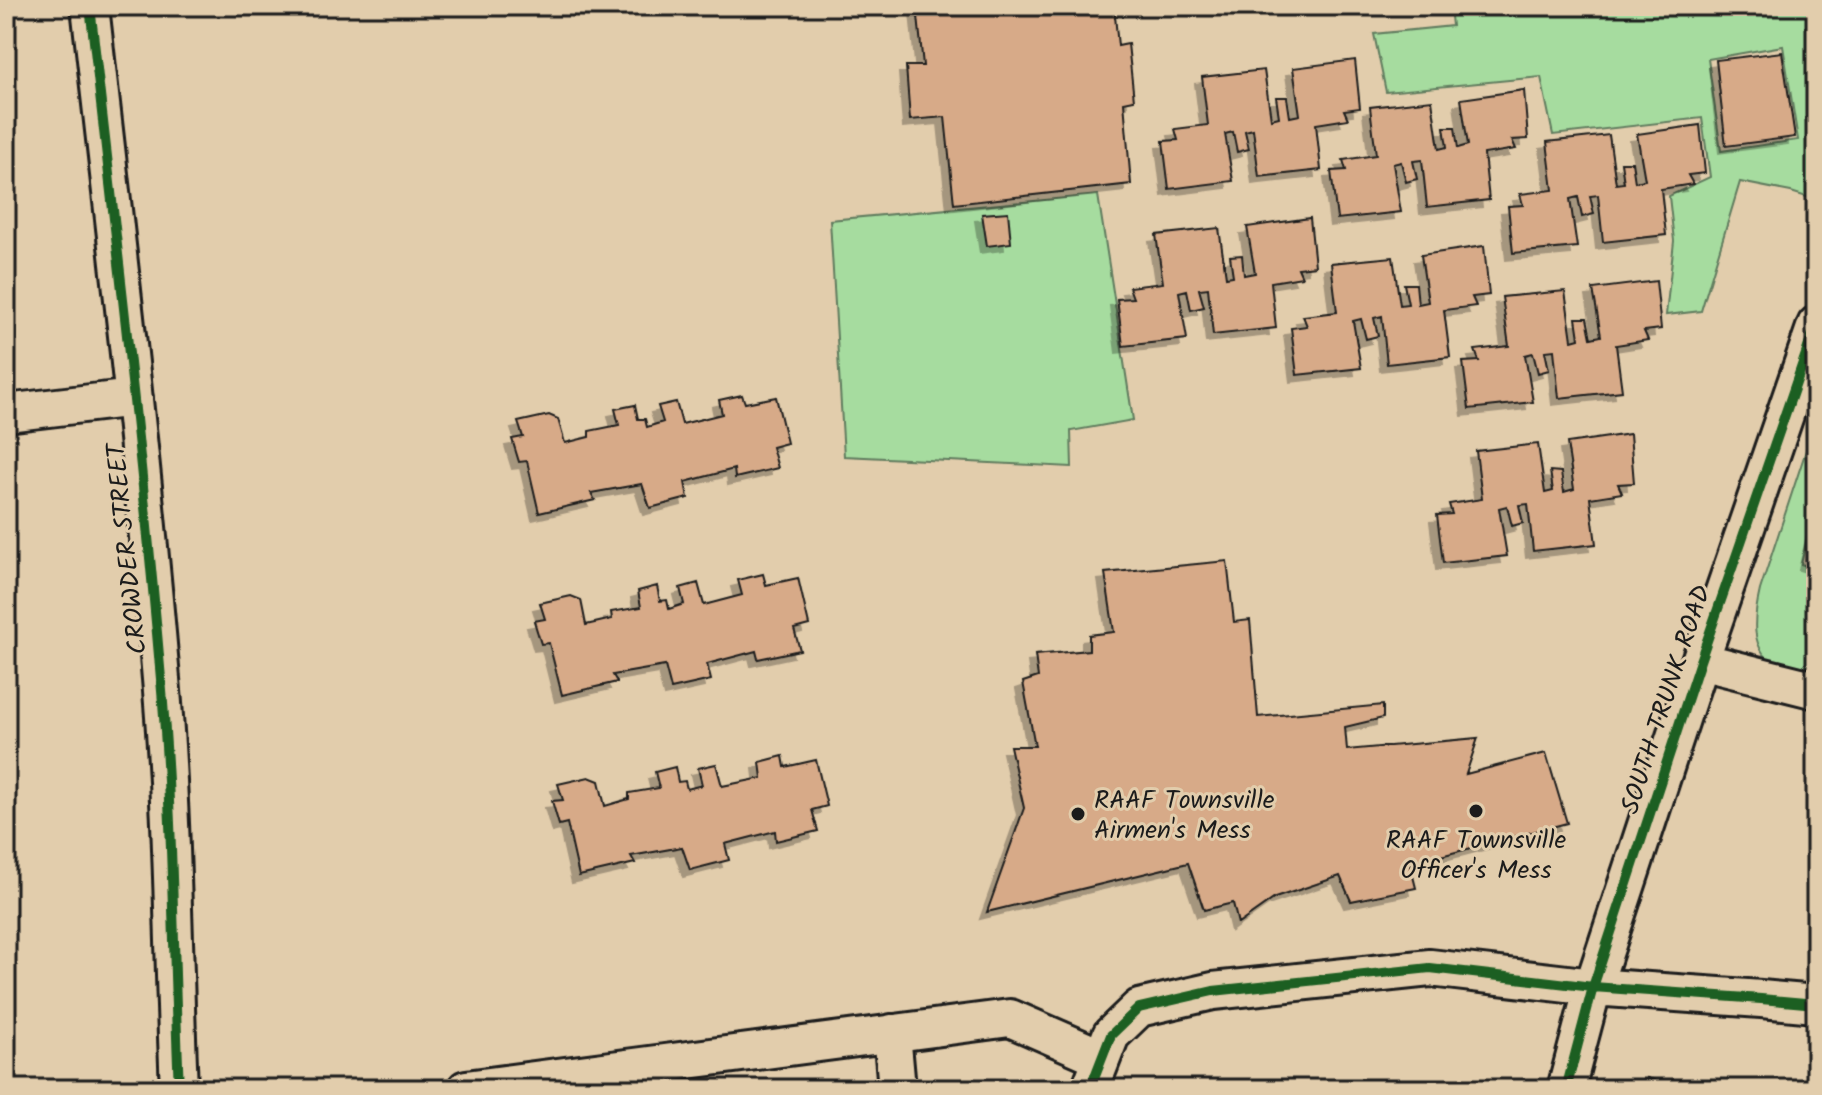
<svg xmlns="http://www.w3.org/2000/svg" width="1822" height="1095" font-family="Kalam,sans-serif">
<defs>
<filter id="shadow"><feDropShadow dx="-7" dy="7" stdDeviation="0" flood-color="#0004"/></filter>
</defs>
<rect width="100%" height="100%" fill="#e2cdac"/>
<filter id="ink" filterUnits="userSpaceOnUse"><feTurbulence type="fractalNoise" baseFrequency=".0125" numOctaves="2"/><feDisplacementMap in="SourceGraphic" scale="16" xChannelSelector="R" yChannelSelector="G"/><feConvolveMatrix kernelMatrix="1 2 1 2 8 2 1 2 1" color-interpolation-filters="sRGB"/></filter>
<g filter="url(#ink)">
<!-- green -->
<path fill="#a6dc9f" stroke="#617c5e" stroke-width="2" fill-rule="evenodd" d="M1450,6H1811V44L1816,86V200L1791,192L1740,182L1701,311L1666,315L1674,241L1669,196L1710,177L1702,118L1553,135L1541,77L1386,92L1374,34L1452,26ZM1783,46L1798,140L1721,151L1708,59Z
M1098,195L1133,420L1071,431L1072,467L844,456L830,220Z
M1816,420V501L1801,564L1816,569V676C1804,672 1789,671 1778,665C1748,651 1754,616 1760,590Z"/>
<!-- building -->
<path fill="#d7aa88" stroke="#1c1c1c" stroke-width="2" filter="url(#shadow)" d="M917,6H1114L1118,46L1128,44L1134,100L1124,102L1131,184L954,204L945,117L910,120L906,66H923Z
M1782,52L1795,137L1726,146L1716,60Z
M1355,60L1360,108L1344,110L1348,119L1316,124L1321,170L1259,177L1253,129L1245,131L1249,149L1237,152L1233,132L1225,134L1233,181L1169,189L1163,141L1178,140L1175,129L1208,125L1202,77L1264,70L1271,119L1279,117L1276,97H1287L1290,117L1300,115L1293,68Z
M1524,90L1528,139L1512,140L1516,149L1484,154L1489,200L1427,207L1422,160L1413,161L1417,179L1406,182L1401,162L1393,164L1401,212L1337,219L1331,171L1346,170L1343,160L1376,155L1370,107L1432,100L1439,149L1447,147L1444,127H1455L1458,148L1468,145L1461,99Z
M1700,125L1705,173L1688,175L1693,184L1661,189L1666,235L1603,242L1598,195L1590,196L1594,214L1582,217L1578,197L1570,199L1577,247L1513,253L1508,206L1523,205L1520,194L1553,190L1547,142L1609,135L1616,184L1624,183L1621,162H1632L1635,182L1645,180L1637,134Z
M1008,212L1011,243L987,246L982,214Z
M1310,218L1315,266L1298,268L1302,277L1271,282L1276,328L1213,335L1208,288L1199,289L1204,307L1191,310L1187,290L1179,292L1187,339L1123,346L1117,299L1133,298L1129,287L1163,283L1156,235L1219,228L1226,277L1233,276L1230,256L1242,255L1244,275L1255,273L1247,227Z
M1484,246L1489,295L1472,297L1476,306L1444,310L1450,357L1387,364L1382,316L1374,318L1378,336L1366,339L1361,319L1353,321L1361,368L1297,375L1291,328L1307,326L1303,316L1337,312L1331,263L1393,257L1400,305L1408,304L1404,284H1416L1418,304L1428,302L1421,255Z
M1656,281L1661,329L1644,331L1648,340L1616,345L1622,391L1559,398L1554,350L1545,351L1549,370L1538,373L1533,353L1525,355L1533,402L1469,409L1463,362L1479,361L1475,350L1509,346L1502,297L1565,291L1572,340L1579,338L1576,318H1587L1591,338L1601,336L1593,289Z
M742,395L745,403L776,397L787,443L772,447L778,468L735,478L734,469L685,482L688,498L650,508L642,484L591,493L595,500L539,513L527,461L519,462L512,439L523,437L518,422L549,415L558,419L565,443L589,437V431L619,425L615,409L635,405L638,419H645L647,427L663,422L658,406L676,402L682,424L722,414L719,400Z
M1630,434L1634,483L1618,484L1622,493L1590,498L1596,544L1533,551L1528,504L1519,505L1523,523L1512,526L1507,506L1499,508L1507,556L1443,563L1437,515L1452,514L1449,504L1482,499L1476,451L1538,444L1545,493L1553,491L1550,471L1561,472L1564,492L1574,489L1567,443Z
M1816,519V566L1806,563Z
M1227,561L1234,622L1250,620L1258,717L1383,705V718L1345,727L1347,750L1478,738L1466,774L1546,753L1567,823L1410,864L1416,888L1351,901L1340,876L1275,898L1238,924L1233,903L1204,910L1188,863L987,912L1024,808L1010,746H1035L1023,682L1038,677L1035,655L1089,650V635L1114,632L1105,573Z
M763,574L766,585L798,578L809,625L794,629L800,650L758,659L756,651L707,664L711,680L671,689L665,666L613,675L617,682L562,695L549,643L541,644L534,621L545,619L540,603L571,596L581,600L586,625L612,619L611,612L641,607L638,591L657,586L660,601L667,600L669,609L684,604L680,588L698,583L704,605L742,595L738,580Z
M783,756L785,767L816,760L827,806L812,810L818,831L776,841L775,831L725,844L729,860L690,870L682,847L631,856L635,863L579,876L567,823L559,825L552,801L563,800L558,784L589,777L599,781L605,806L629,799V793L659,788L655,772L675,767L678,782L685,781L687,789L702,785L698,768L716,764L722,786L762,778L760,762Z
M1647,1078L1685,1089H1644Z"/>
<g fill="none" stroke-linecap="round" stroke-linejoin="round">
<!-- street casing -->
<g stroke="#1c1c1c" stroke-width="42">
<path id="street" d="M90,6C115,230 142,454 161,679C173,815 173,952 179,1089
M6,413L134,398
M1700,661L1816,690
M892,1033L897,1089
M466,1089L1010,1018L1102,1058
M1090,1089L1111,1035L1139,1008L1213,991L1430,968L1593,987L1761,999L1816,1004
M1566,1089L1593,987L1700,661L1816,325"/>
</g>
<!-- street -->
<use href="#street" stroke="#e2cdac" stroke-width="36"/>
<!-- cycleway casing -->
<g stroke="#e2cdac" stroke-width="15">
<path id="cycleway" d="M90,6C115,230 142,454 161,679C173,815 173,952 179,1089
M1090,1089L1111,1035L1139,1008L1213,991L1430,968L1593,987L1761,999L1816,1004
M1566,1089L1593,987L1700,661L1816,325"/>
</g>
<!-- cycleway -->
<use href="#cycleway" stroke="#1b5e20" stroke-width="10"/>
</g>
</g>
<!-- markers -->
<g fill="#1c1c1c" stroke="#e2cdac" stroke-width="3">
<circle cx="1476" cy="811" r="8"/>
<circle cx="1078" cy="814" r="8"/>
</g>
<g text-anchor="middle" stroke-width="6" stroke-linejoin="round" paint-order="stroke">
<!-- street labels -->
<g font-size="26" fill="#1c1c1c" stroke="#e2cdac">
<text transform="translate(126 549) rotate(-96)" y="9">CROWDER STREET</text>
<text transform="translate(1665 699) rotate(-72)" y="9">SOUTH TRUNK ROAD</text>
</g>
<!-- poi labels -->
<g font-size="26" fill="#1c1c1c" stroke="#e2cdac" text-anchor="start">
<text x="1094" y="808">RAAF Townsville<tspan x="1094" dy="30">Airmen's Mess</tspan></text>
<text x="1476" y="848" text-anchor="middle">RAAF Townsville<tspan x="1476" dy="30">Officer's Mess</tspan></text>
</g>
</g>
<!-- margin -->
<rect width="1822" height="1095" fill="none" stroke="#e2cdac" stroke-width="32"/>
<rect x="16" y="16" width="1790" height="1063" fill="none" stroke="#1c1c1c" stroke-width="3" filter="url(#ink)"/>
</svg>
